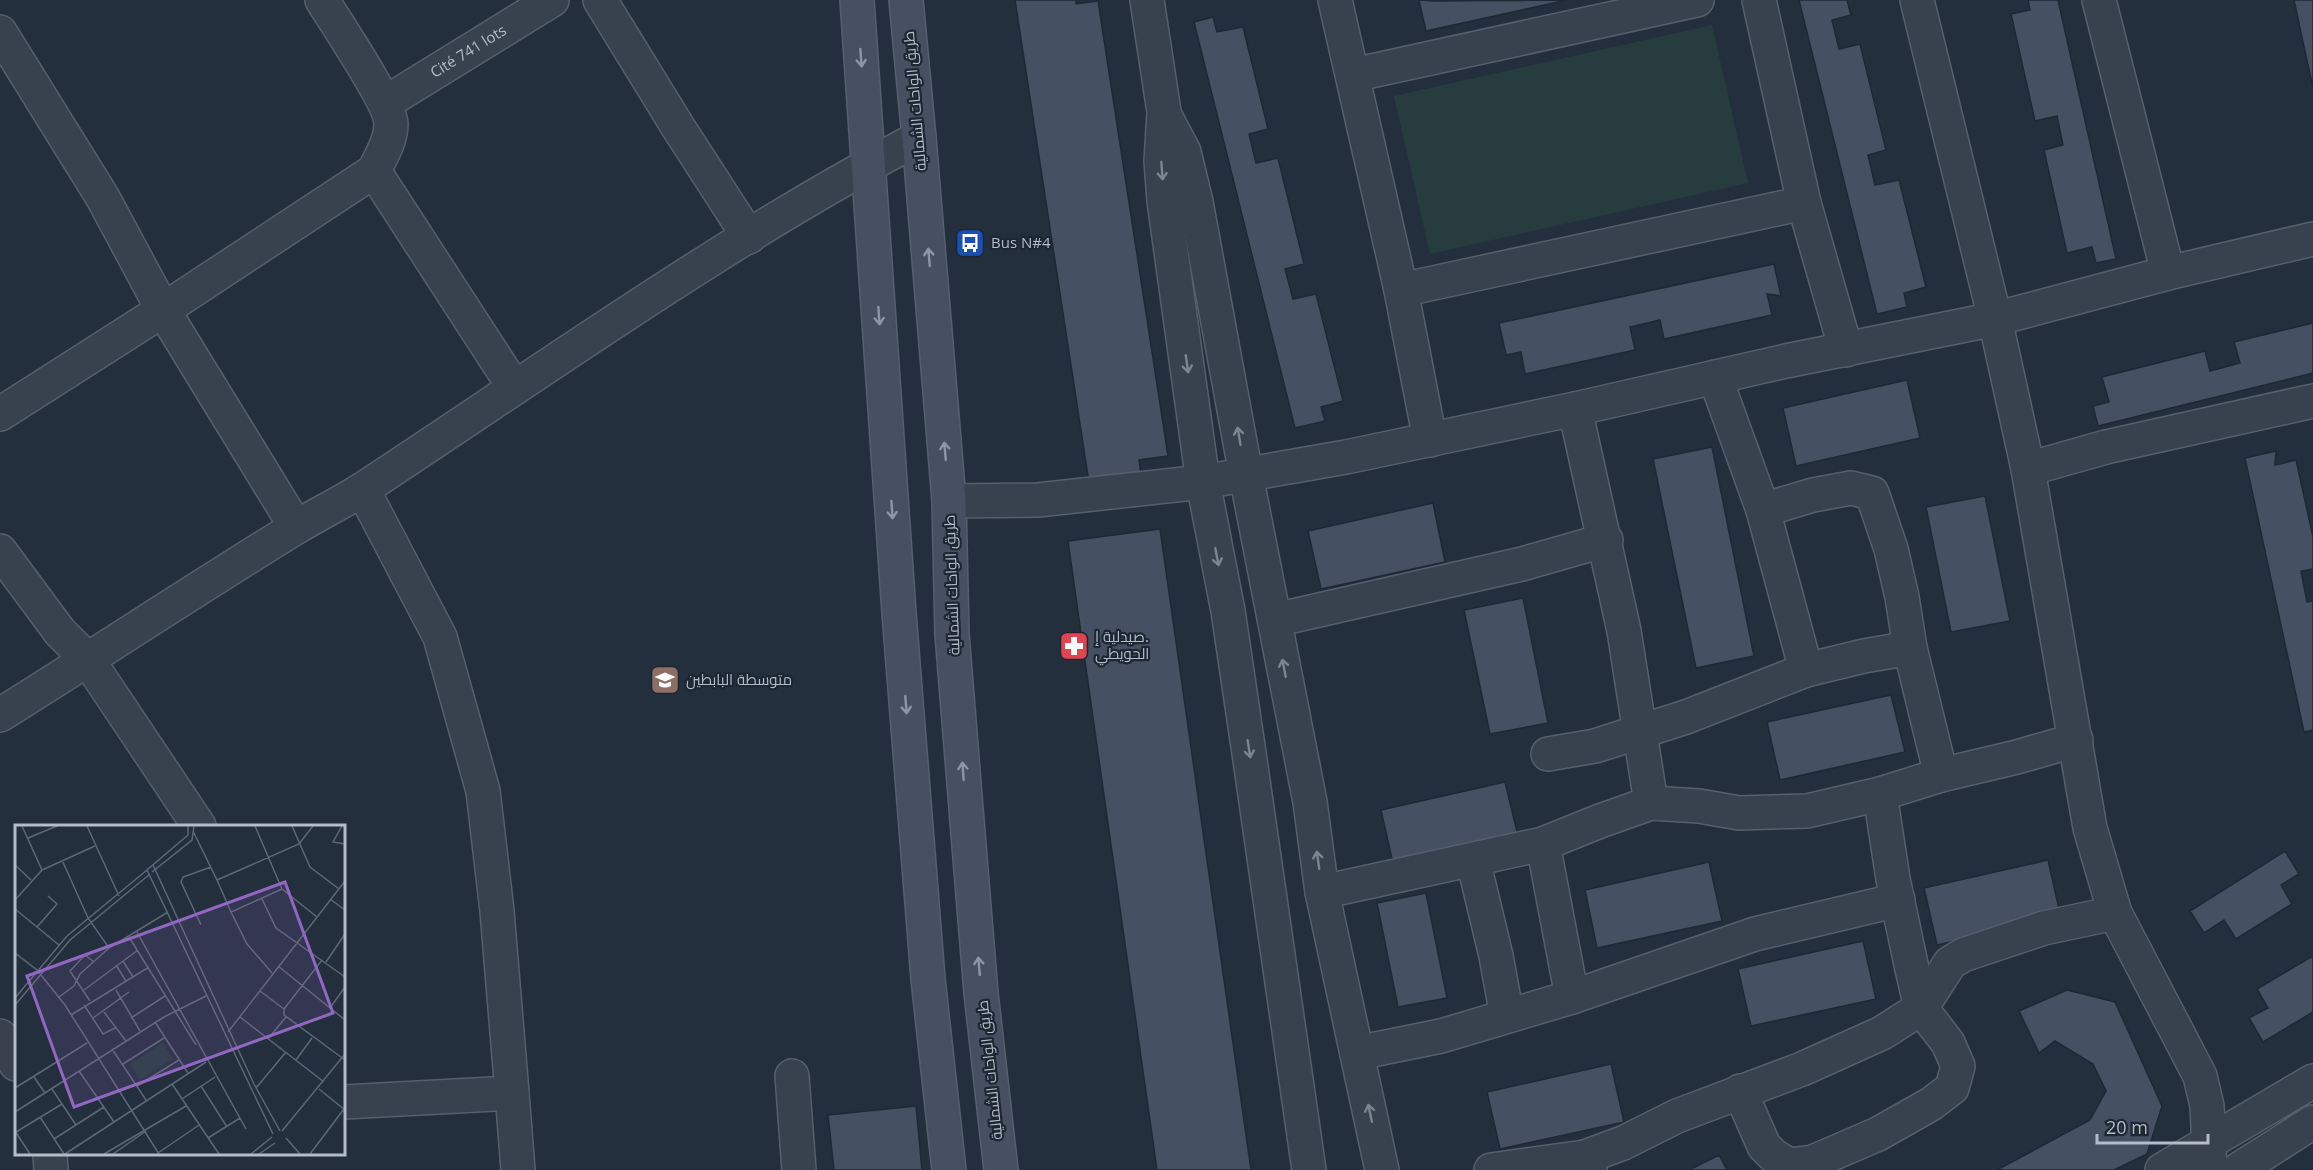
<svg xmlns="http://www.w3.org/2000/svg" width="2313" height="1170" font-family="'Open Sans',Cairo,sans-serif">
<rect width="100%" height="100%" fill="#242f3e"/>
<!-- green -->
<path fill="#263c3f" d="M1712,25L1748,183L1430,254L1394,96Z"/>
<!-- building -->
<path fill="#455162" stroke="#1f2835" stroke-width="1.5" d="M1015,0H1076V4L1098,1L1168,456L1139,460L1142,482L1090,489Z
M1419,0L1433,1L1567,0L1426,31Z
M1799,0H1847L1851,15L1832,20L1839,49L1860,44L1886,150L1868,155L1875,185L1899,180L1926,287L1904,293L1907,307L1877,314Z
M2028,0H2058L2116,259L2096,263L2092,247L2067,253L2044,150L2063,145L2057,116L2035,121L2011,14L2030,10Z
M2294,0H2313V88Z
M1213,17L1217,32L1243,27L1268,129L1249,134L1256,163L1278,158L1304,264L1285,269L1293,299L1316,294L1343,401L1321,407L1325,421L1295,428L1194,22Z
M1774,264L1781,296L1767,294L1772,315L1664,339L1660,320L1630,327L1635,350L1525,374L1521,352L1506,355L1499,323Z
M2313,323V373L2098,426L2093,406L2109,402L2102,377L2205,351L2210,371L2240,363L2234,342Z
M1907,380L1920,438L1796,466L1783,408Z
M1712,447L1754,656L1696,668L1653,459Z
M2276,451L2275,465L2296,460L2313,537V569L2301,571L2307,602L2313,601V730L2304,732L2245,458Z
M1985,496L2010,621L1951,632L1926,507Z
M1433,503L1445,562L1321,589L1308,531Z
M1160,529L1251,1170H1157L1068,541Z
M1523,598L1548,723L1490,734L1464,610Z
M1891,695L1905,752L1780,780L1767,722Z
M1505,782L1519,840L1394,868L1381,810Z
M2285,851L2299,874L2281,885L2292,904L2236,939L2224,920L2204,933L2190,911Z
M2048,860L2061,918L1937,945L1924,888Z
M1709,862L1722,921L1597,948L1585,890Z
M1426,893L1447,998L1398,1007L1377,903Z
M1863,941L1876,999L1751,1026L1738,969Z
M2313,956V1012L2263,1042L2249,1018L2268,1008L2257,989Z
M2067,990L2115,1002L2162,1106L2147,1154L2114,1170H1997L2090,1120L2106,1091L2093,1064L2055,1041L2039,1053L2019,1011Z
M1611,1064L1624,1122L1500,1149L1487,1092Z
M916,1106L922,1170H834L828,1115Z
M1719,1155L1727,1170H1689Z"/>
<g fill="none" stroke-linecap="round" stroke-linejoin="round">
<!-- minor casing -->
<g stroke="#565f6c" stroke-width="36">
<g id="minor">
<path d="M600,0L678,127L749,237"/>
<path d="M1147,0L1164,112L1161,161L1164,201L1203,482L1228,611L1250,760L1309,1170"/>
<path d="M1335,0L1401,290L1430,440"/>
<path d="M1759,0L1804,203L1846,350"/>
<path d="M1917,0L1995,319L2028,469L2090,828L2115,913L2200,1076L2207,1106L2210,1170"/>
<path d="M2099,0L2168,273"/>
<path d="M0,32L103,198L163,310L296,527"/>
<path d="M1353,75L1697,0"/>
<path id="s1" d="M385,103L552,0"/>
<path d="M1165,116L1184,152L1196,202L1246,475L1310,802L1322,892L1382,1170"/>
<path d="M374,171L514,387"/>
<path d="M1401,290L1804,203"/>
<path d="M1715,377L1763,510L1806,670"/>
<path d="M1575,409L1624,631L1651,803"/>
<path d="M0,414L163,310L374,171C381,156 391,141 391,124C391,104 335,21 322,0"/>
<path d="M2028,469L2106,447L2313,401"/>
<path d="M949,501L1038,500L1203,482L1346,457L1575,409L1786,361L1995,319L2168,273L2313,239"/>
<path d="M1763,510L1813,495L1851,488L1872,493L1891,549L1902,597L1910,648L1941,775"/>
<path d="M0,551L60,632L88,660L199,826"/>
<path d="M1275,620L1522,564L1606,540"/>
<path d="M0,715C99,653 196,589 295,528C318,514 343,502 366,487C547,368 727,239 919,138"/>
<path d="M1548,754L1595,746L1686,717L1806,670L1864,656L1910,648"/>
<path d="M1543,844L1572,997"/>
<path d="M1473,860L1496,956L1507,1016"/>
<path d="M1322,892L1543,844L1600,821L1651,803L1699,806L1739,813L1807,811L1880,794L1941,775L2017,757L2076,740"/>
<path d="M0,1036L16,1064"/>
<path d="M1357,1053L1441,1036L1572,997L1755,934L1898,900"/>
<path d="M792,1076L799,1170"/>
<path d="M1740,1091L1764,1146L1774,1156L1789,1165L1813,1162L1878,1134L1931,1104L1952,1088L1958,1066L1948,1043L1921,1008L1912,969L1893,879L1880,794"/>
<path d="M512,1093L518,1170"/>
<path d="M344,1102L512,1093L497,911L483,791L440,637L363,490"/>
<path d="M50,1154L51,1170"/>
<path d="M1585,1157L1623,1143L1677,1116L1802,1069L1882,1033L1921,1008L1950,963L1963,955L2044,928L2115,913"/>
<path d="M1491,1170L1585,1157L1590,1170"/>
</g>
</g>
<!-- tertiary casing -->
<g stroke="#565f6c" stroke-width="36">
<path id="tertiary" d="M2162,1170L2313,1081
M2238,1170L2313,1122"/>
</g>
<!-- secondary casing -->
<g stroke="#565f6c" stroke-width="36">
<path id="secondary" d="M857,0L899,613L928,979L949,1170
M906,0L919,138L949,501L952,634L967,821L981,993L1001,1170"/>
</g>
<!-- minor -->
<use href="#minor" stroke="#38414e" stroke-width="33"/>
<!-- tertiary -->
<use href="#tertiary" stroke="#38414e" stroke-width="33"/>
<!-- secondary -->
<use href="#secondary" stroke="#465061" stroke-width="33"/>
</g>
<!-- one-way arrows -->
<defs><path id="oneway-shaft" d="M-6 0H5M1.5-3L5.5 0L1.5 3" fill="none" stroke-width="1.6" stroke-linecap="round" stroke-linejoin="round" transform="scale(1.5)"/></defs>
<g stroke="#8e96a5">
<use href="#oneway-shaft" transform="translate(861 58) rotate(86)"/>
<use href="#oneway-shaft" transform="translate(929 257) rotate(-95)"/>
<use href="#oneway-shaft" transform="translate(879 316) rotate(86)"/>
<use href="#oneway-shaft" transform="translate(945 451) rotate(-95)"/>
<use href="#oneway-shaft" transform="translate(892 510) rotate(86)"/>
<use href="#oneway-shaft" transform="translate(906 705) rotate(85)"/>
<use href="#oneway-shaft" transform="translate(963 771) rotate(-94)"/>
<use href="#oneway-shaft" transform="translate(979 966) rotate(-95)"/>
</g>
<g stroke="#7c8592">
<use href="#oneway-shaft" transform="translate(1162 171) rotate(86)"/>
<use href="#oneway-shaft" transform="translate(1187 364) rotate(82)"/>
<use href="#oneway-shaft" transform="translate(1239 436) rotate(-100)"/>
<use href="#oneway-shaft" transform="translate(1217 557) rotate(79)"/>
<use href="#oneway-shaft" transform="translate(1284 668) rotate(-101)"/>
<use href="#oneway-shaft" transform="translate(1249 749) rotate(81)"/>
<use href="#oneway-shaft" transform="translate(1318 860) rotate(-98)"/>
<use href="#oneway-shaft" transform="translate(1370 1113) rotate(-102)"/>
</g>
<!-- icons -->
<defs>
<g id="bus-square" transform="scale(1.5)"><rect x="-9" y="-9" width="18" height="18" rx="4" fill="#1a4fb4" stroke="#1d2633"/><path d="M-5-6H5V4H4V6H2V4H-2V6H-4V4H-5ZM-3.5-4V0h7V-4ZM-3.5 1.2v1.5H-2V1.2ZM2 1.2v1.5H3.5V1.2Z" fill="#fff"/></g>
<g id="pharmacy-square" transform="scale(1.5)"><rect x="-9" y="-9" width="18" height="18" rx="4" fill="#e0444e" stroke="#1d2633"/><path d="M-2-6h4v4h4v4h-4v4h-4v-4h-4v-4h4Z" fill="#fff"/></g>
<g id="school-square" transform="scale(1.5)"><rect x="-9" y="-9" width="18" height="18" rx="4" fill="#8d6e63" stroke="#1d2633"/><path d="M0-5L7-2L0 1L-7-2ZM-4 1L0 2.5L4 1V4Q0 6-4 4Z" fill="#fff"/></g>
</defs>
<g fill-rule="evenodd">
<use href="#bus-square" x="970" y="243"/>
<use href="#pharmacy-square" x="1074" y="646"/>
<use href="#school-square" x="665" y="680"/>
</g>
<g text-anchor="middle" stroke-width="4.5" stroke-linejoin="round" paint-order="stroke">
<!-- street labels -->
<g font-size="15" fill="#b4bcc9" stroke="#1d2633">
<text dy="5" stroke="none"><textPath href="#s1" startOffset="98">Cité 741 lots</textPath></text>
<text transform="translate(915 101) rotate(-95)" y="5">طريق الواحات الشمالية</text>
<text transform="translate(952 585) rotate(-92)" y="5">طريق الواحات الشمالية</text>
<text transform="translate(990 1070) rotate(-96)" y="5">طريق الواحات الشمالية</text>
</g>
<!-- poi labels -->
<g font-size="15" fill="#b4bcc9" stroke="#1d2633" text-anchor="start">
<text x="991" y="248">Bus N#4</text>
<text x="1095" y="642">صيدلية إ.<tspan x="1095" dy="17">الحويطي</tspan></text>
<text x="686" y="685">متوسطة البابطين</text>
</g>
</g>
<!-- overview -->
<g transform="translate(15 825)">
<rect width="330" height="330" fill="#242f3e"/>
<path d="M148,218L158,234L125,255L115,239Z" fill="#263c3f"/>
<path fill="none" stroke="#5e6776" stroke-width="1.5" d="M72,1L104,71M173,1V10L132,45L258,309M240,1L267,64L302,92M277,1L295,42L324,64M327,1L318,17L330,19M178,6L202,55L284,19L298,1M13,13L42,1M47,35L73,93L94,123L153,87M0,40L16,55M138,40L239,259L265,306M27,45L80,21M137,47L177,15L179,1M202,55L216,87M247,74L261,103L330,152M315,74L330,85M0,75L27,45L7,1M0,84L44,120M186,100L166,57L168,52L196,42M22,102L42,79L33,71M122,107L231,304M114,112L181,220M0,128L22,145L50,180L144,329M307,135L269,184V190L330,235M108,136L118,152M311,137L330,109M101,140L111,156M263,141L330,195M257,148L232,119L216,87L267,64M69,165L123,125M101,165L125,206M245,166L269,184M44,172L59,161L65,149L94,123M0,173L52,111L132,45M75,176L55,146L70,130L79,137M0,180L55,115L135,49M69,180L88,209L100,203M315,183L330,162M89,187L111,216M56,190L134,142M225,192L309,257M78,193L114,167M116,193L150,171M140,197L173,248M213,207L330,56M253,214L271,192M97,224L131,275M281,235L297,213M108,239L149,213M64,246L99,297M19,252L30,268M157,259L204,329M122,261L164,235M186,261L212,302M0,263L72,218M241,263L271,227M37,264L61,300M304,264L330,285M167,274L200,252M0,287L149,192L191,171M25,292L49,329M0,306L15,329M267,306L330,229M1,307L47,279M193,313L225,293M271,313L285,329M39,314L89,282M143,328L184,300M50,329L191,237M89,329L171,281M98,329L131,306M236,329L257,312M244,329L260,318M295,329L329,284"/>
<path fill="#9266c3" fill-opacity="0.15" stroke="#9266c3" stroke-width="3" d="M270,57L318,188L59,282L12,151Z"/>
<rect width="330" height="330" fill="none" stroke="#b4bcc9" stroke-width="3"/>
</g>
<!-- scale -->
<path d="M2097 1134v9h111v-9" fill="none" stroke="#b4bcc9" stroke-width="3"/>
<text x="2106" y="1134" font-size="18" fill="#b4bcc9" stroke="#1d2633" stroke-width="4.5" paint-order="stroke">20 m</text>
</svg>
